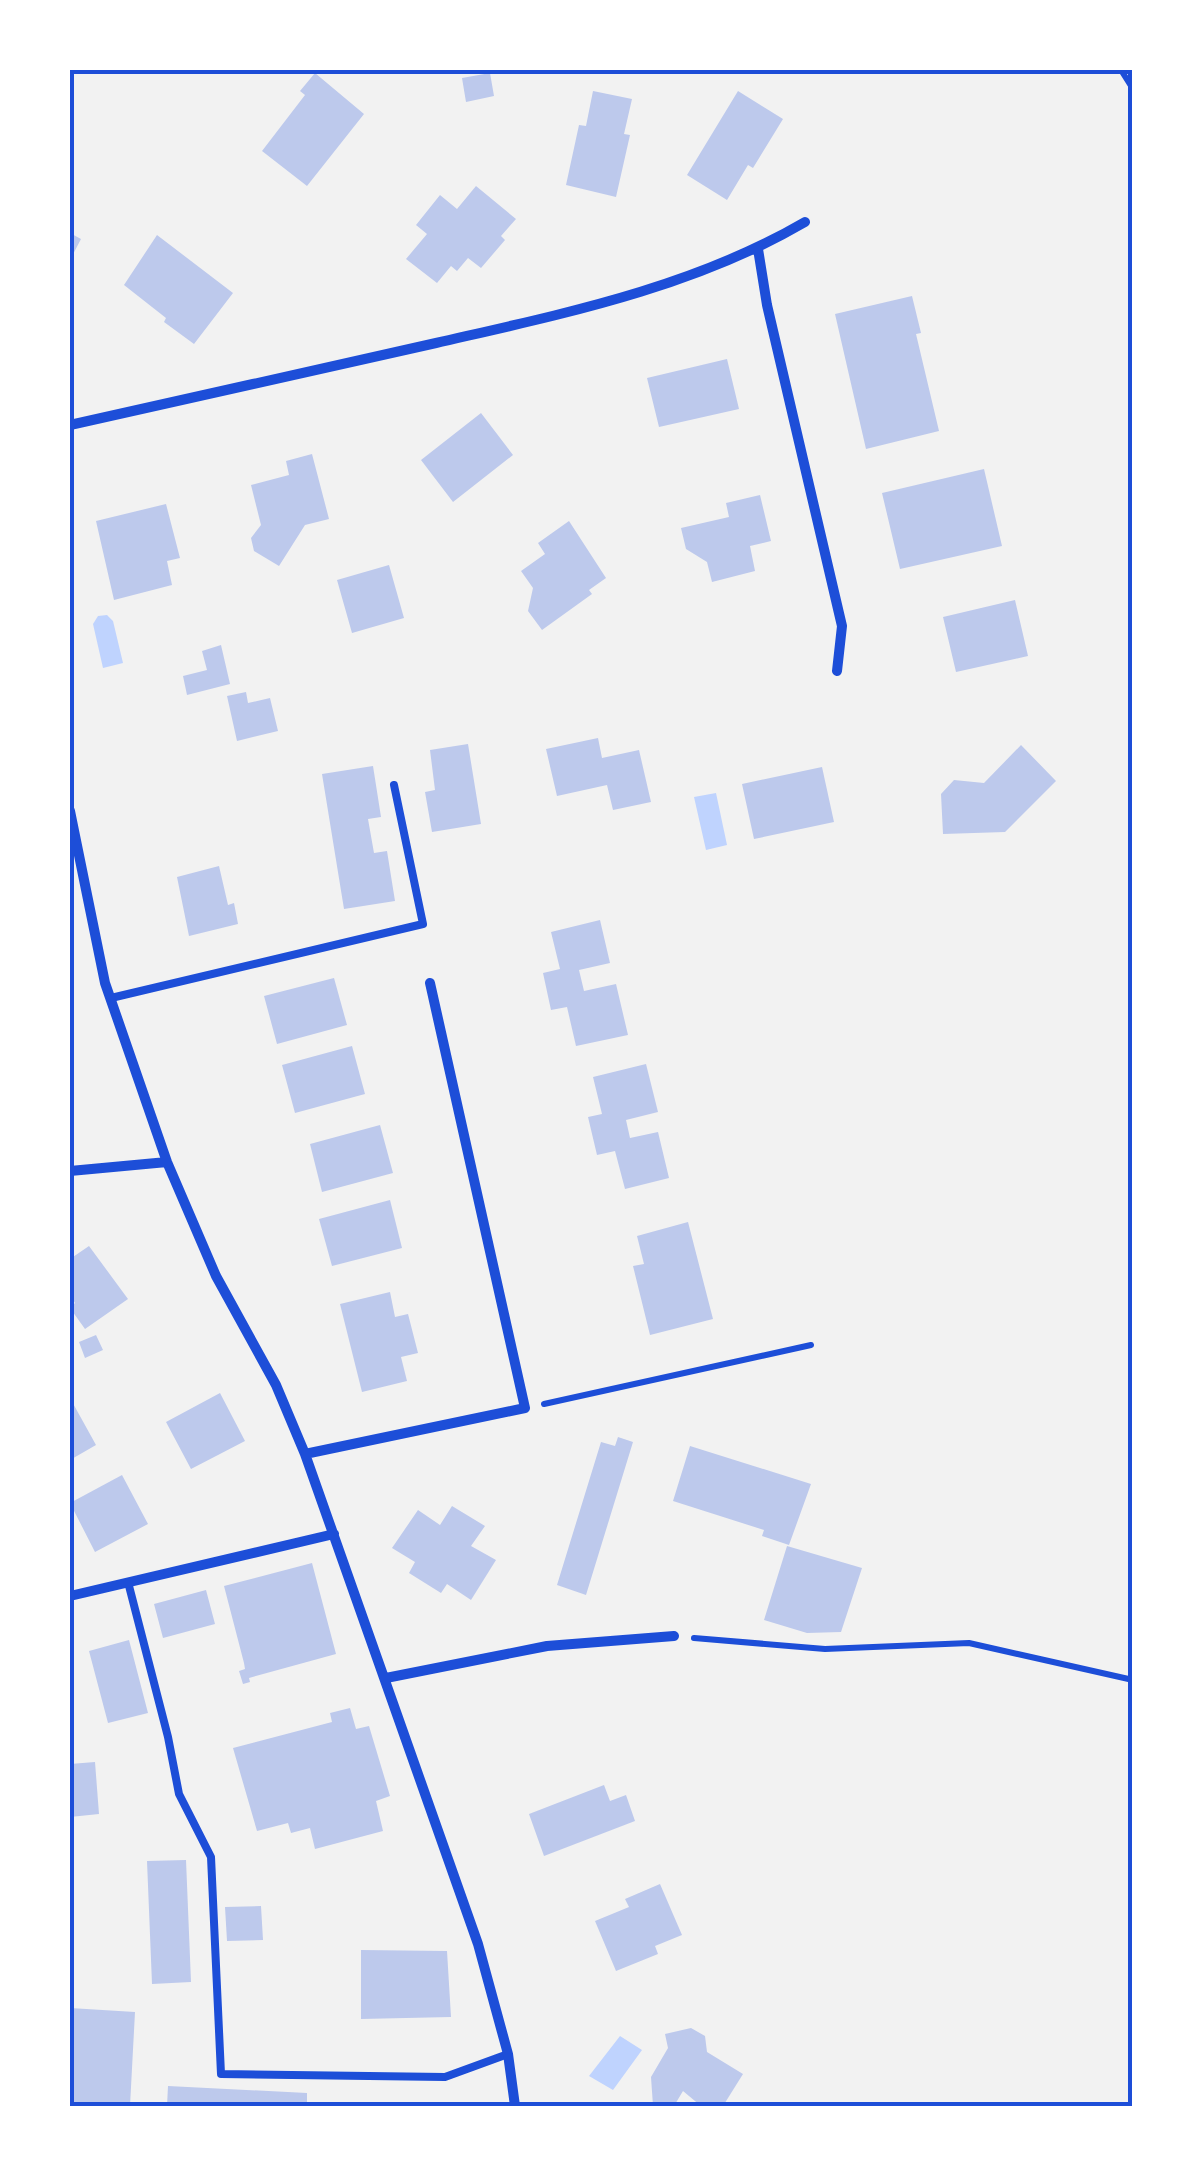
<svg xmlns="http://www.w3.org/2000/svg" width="1203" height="2176" font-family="Overpass,sans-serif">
<rect width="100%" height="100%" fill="#f2f2f2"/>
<!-- water -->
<path fill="#bfd3fe" d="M107,615L113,621L123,663L103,668L93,624L98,616Z
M716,793L727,845L706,850L694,797Z
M620,2036L642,2050L613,2090L589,2076Z"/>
<!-- building -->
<path fill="#bdc9ec" d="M315,73L364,114L307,186L262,151L305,95L300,91Z
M490,73L494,96L466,102L462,78Z
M593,91L632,99L624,134L630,135L616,197L566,185L579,125L586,126Z
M738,91L783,119L753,168L748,165L727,200L687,175Z
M476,186L516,219L501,236L505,240L481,268L468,258L457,271L451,266L437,283L406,259L427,234L416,225L440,195L457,209Z
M70,233L81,239L70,260Z
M157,235L233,293L194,344L164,322L166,318L124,285Z
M912,296L921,333L916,334L939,431L866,449L835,314Z
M727,359L739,409L659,427L647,378Z
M481,413L513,455L453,502L421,460Z
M312,454L329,519L305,525L279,566L254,551L251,538L261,525L251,485L289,475L286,461Z
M984,469L1002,546L900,569L882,493Z
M760,495L771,541L750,546L755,571L712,582L707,562L686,549L681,528L729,517L726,503Z
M166,504L180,558L167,561L172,585L114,600L96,521Z
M569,521L606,578L589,590L592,594L542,630L528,611L533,588L521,571L545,554L538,543Z
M389,565L404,618L352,633L337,580Z
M1015,600L1028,656L956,672L943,617Z
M221,645L230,684L187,695L183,676L207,670L202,651Z
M246,692L248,703L270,698L278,731L237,741L227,696Z
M598,738L602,758L639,750L651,802L613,810L607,785L557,796L546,749Z
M468,744L481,824L432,832L425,792L435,790L430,750Z
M1021,745L1056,781L1005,832L943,834L941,794L954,780L984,783Z
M373,766L381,817L368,819L374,853L387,851L395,901L344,909L322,774Z
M822,767L834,822L754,839L742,784Z
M219,866L228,905L234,903L238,924L189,936L177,877Z
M600,920L610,963L579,970L584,991L616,984L628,1035L576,1046L567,1007L551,1010L543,973L560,969L551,932Z
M334,978L347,1025L277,1044L264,996Z
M352,1046L365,1094L295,1113L282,1065Z
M646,1064L658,1112L626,1120L630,1138L658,1132L669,1178L625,1189L615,1151L597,1155L588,1117L602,1114L593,1077Z
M380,1125L393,1173L322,1192L310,1144Z
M390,1200L402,1248L332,1266L319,1219Z
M688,1222L713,1319L650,1335L633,1266L644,1264L637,1236Z
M89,1246L128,1299L85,1329L70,1308L75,1303L70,1295V1259Z
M390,1292L395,1317L408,1314L418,1353L401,1357L407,1381L362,1392L340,1304Z
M96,1335L103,1350L85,1358L79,1342Z
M220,1393L245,1441L191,1469L166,1422Z
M70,1398L96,1445L70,1460Z
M618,1437L633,1442L586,1595L557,1585L601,1442L615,1446Z
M690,1446L811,1484L789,1545L762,1536L764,1530L673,1501Z
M122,1475L148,1524L95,1552L70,1503Z
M452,1506L485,1526L471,1546L496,1560L471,1600L447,1584L441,1593L409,1573L415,1562L392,1548L418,1510L440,1525Z
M787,1546L862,1568L841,1632L807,1633L764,1620Z
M312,1563L336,1654L249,1678L250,1682L243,1684L239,1671L245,1669L244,1663L224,1586Z
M206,1590L215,1624L163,1638L154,1604Z
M129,1640L148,1713L108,1723L89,1651Z
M350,1708L356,1729L369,1726L390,1796L376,1801L383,1831L315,1849L310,1828L291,1833L288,1823L257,1831L233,1748L332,1722L330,1713Z
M95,1762L99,1814L70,1817V1764Z
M604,1785L610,1801L626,1795L635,1821L544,1856L529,1814Z
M186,1860L191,1982L152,1984L147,1861Z
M660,1884L682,1935L655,1946L658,1954L616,1971L595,1921L629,1907L625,1899Z
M261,1906L263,1940L227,1941L225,1907Z
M361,1950L447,1951L451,2017L361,2019Z
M70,2008L135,2012L130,2106H70Z
M691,2028L705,2036L707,2052L743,2074L723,2106H701L683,2091L674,2106H653L651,2077L668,2048L665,2034Z
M168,2086L307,2093V2106H167Z"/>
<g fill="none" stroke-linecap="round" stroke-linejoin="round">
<!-- path -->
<path stroke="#1d4ed8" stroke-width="6" d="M1121,70L1133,89
M544,1404L811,1345
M694,1638L825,1649L969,1643L1133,1680"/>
<!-- service -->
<path stroke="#1d4ed8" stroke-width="8" d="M111,998L423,924L394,785
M128,1582L168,1737L179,1794L211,1857L221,2074L445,2077L508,2054"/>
<!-- minor -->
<path stroke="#1d4ed8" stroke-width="10" d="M758,249L767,305L842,626L837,671
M70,425C192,398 314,370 436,343C562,314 692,288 805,222
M70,811L105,983L167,1162L216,1276L276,1385L305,1454L478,1944L508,2054L515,2106
M70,1171L167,1162
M305,1454L525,1408L430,983
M70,1596L334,1534
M386,1678L547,1646L674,1636"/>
</g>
<!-- border -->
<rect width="1203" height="2176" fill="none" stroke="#ffffff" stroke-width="145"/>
<rect x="72" y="72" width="1058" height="2032" fill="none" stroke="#1d4ed8" stroke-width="4"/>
</svg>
